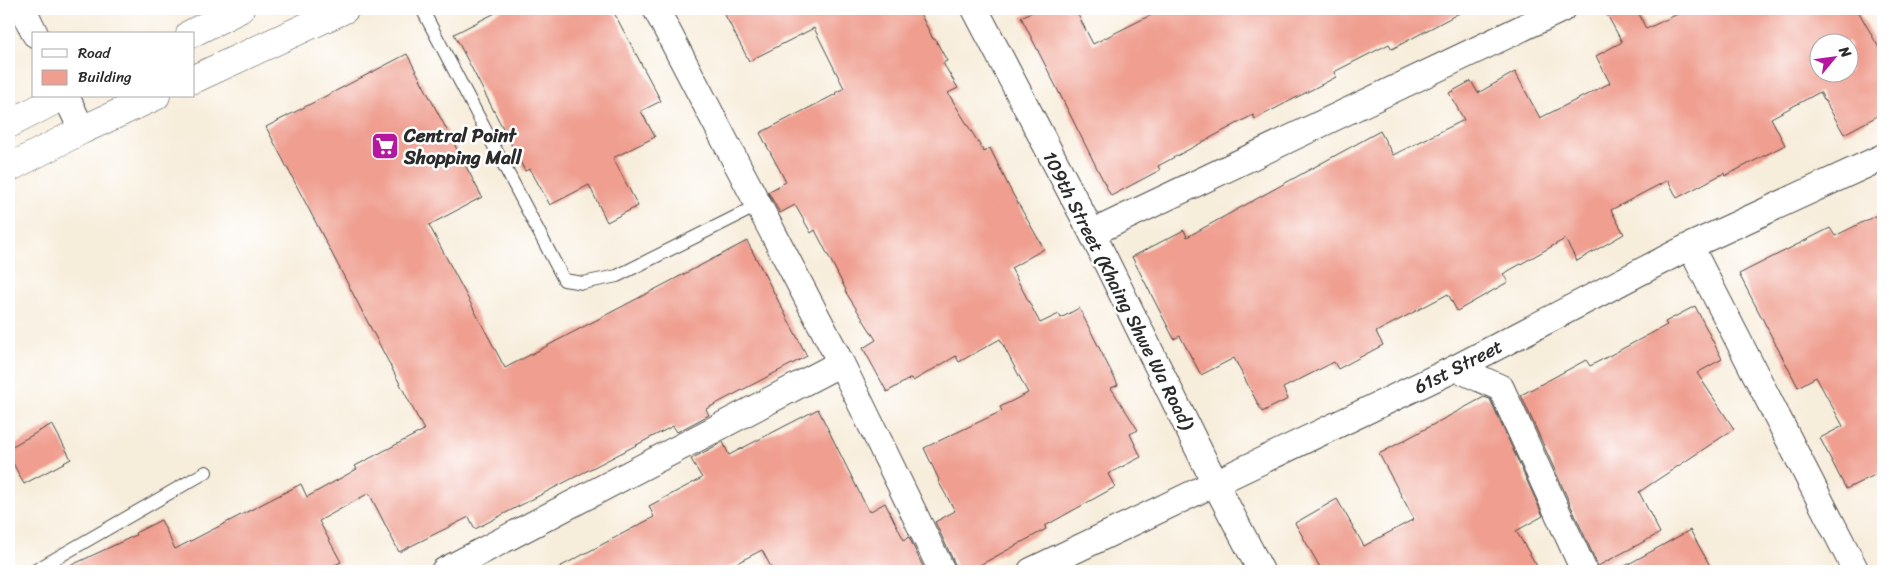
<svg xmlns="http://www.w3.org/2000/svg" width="1892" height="580" font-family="Sriracha,sans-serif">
<rect width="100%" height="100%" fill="#fff"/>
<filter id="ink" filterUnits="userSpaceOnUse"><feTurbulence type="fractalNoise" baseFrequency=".02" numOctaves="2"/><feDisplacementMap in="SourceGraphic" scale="10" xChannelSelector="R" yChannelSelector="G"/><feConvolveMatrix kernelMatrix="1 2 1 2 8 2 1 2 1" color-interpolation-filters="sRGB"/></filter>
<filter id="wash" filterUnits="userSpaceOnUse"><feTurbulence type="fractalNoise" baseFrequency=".0096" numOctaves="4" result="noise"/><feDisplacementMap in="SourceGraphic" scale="20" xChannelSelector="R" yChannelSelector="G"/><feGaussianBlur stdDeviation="1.12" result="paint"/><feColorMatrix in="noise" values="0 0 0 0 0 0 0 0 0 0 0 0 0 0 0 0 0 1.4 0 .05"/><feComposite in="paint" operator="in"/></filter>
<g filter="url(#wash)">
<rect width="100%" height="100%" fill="#f7eddb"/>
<g id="blocks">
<!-- building -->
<path fill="#ef9e8f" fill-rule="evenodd" d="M503,9H612L661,101L641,111L655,137L613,158L638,206L607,222L589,185L550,205L530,169L525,171L454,34Z
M722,9H918L933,39H935L947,61L943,63L958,88L948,93L984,152L990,148L1011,191L1044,249L1011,268L1040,323L1059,314L1061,318L1079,308L1118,385L1111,388L1138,430L1130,434L1141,457L1108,474L1115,487L1045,526L1046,529L969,571H957L955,564L935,522L955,511L938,481L939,480L924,448L1002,411L1000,407L1028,393L1000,339L959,362L956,356L913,381L911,378L887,392L863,348L876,340L845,291L846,290L815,230L811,233L795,205L780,213L768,192L786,182L760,133L836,94L835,93L844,88L814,28L749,61Z
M1038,9H1075L1093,44L1163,9H1467L1392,49L1389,44L1334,72L1336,77L1255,119L1253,115L1158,166L1160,170L1111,196L1021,17Z
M1604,9H1637L1646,29L1688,9H1857L1883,55V113L1844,134L1820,92L1771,118L1785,145L1725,176L1724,173L1677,198L1668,180L1611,210L1624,234L1577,261L1565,239L1503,274L1508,282L1457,311L1448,294L1376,332L1383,345L1338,369L1334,362L1283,388L1288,399L1262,412L1234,358L1201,375L1180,336L1174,339L1132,257L1184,230L1187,237L1380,131L1393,155L1464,120L1449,93L1471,81L1478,93L1515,72L1540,118L1610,83L1596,56L1622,42ZM1820,42H1850V72H1820Z
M407,54L482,197L429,225L505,368L747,241L807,356L706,409L709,415L677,432L673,426L475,529L469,517L399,552L369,493L319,521L341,562L323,571H59L136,535L135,533L161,520L175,549L301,484L307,497L357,469L355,466L424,430L266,127Z
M1883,212V471L1846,489L1820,438L1843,426L1816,377L1798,387L1739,274L1830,228L1835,236Z
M1695,306L1722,359L1697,373L1734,429L1639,492L1660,533L1598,566L1521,395L1586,360L1590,366L1667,325L1665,322Z
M1484,397L1490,399L1543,516L1516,531L1540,571H1316L1321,569L1295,523L1337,499L1364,546L1414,519L1379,454Z
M818,409L869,512L885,503L904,540L909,537L925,571H773L762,550L721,571H552L654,517L649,506L702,478L691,459L723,442L729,455Z
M52,424L71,459L24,484L9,456V448Z
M1690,530L1713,571H1616Z"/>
</g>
</g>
<g filter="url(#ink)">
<use href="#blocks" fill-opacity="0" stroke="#4a4845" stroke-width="1"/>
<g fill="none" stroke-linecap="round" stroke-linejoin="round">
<!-- service casing -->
<g stroke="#4a4845" stroke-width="14">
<path id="service" d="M422,9L564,280L583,283L617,276L759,205
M34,571L206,472"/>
</g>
<!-- minor casing -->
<g stroke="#4a4845" stroke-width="28">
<path id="minor" d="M23,9L35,34
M656,9L841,363L942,571
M975,9L1092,233L1215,483L1261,571
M66,96L82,130
M1092,233L1562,9
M1690,246L1856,571
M1456,368L1501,388L1584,571
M444,571L841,363
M1031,571L1456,368L1690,246L1883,157"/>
</g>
<!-- primary casing -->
<g stroke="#4a4845" stroke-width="29">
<path id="primary" d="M190,34L240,9
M194,79L345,9
M9,124L63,96
M9,168L82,130L156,96"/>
</g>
<!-- service -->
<use href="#service" stroke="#fff" stroke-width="12"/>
<!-- minor -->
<use href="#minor" stroke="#fff" stroke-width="26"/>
<!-- primary -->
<use href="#primary" stroke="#fff" stroke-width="28"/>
</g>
</g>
<!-- icons -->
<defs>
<g id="supermarket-square" transform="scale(1.4375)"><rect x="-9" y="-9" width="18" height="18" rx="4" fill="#b5179e" stroke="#fff"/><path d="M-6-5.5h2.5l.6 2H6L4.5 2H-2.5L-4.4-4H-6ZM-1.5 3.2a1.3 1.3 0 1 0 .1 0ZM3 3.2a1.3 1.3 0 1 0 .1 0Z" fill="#fff"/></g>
</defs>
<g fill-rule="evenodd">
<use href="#supermarket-square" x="385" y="146"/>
</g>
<g text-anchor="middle" stroke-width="5" stroke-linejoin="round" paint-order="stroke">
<!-- poi labels -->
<g font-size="19" font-weight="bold" fill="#2b2b2b" stroke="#fff" text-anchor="start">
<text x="404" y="142">Central Point<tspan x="404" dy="22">Shopping Mall</tspan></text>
</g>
<!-- street labels -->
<g font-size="19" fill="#2b2b2b" stroke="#fff">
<text transform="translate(1119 290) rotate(63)" y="7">109th Street (Khaing Shwe Wa Road)</text>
<text transform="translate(1458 366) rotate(-27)" y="7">61st Street</text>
</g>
</g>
<!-- margin -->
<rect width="1892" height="580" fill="none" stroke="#fff" stroke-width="30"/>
<!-- legend -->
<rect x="32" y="32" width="162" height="65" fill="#ffffff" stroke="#aaaaaa"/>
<rect x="42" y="49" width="25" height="8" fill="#ffffff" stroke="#aaaaaa"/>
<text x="78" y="58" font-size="15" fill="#2b2b2b">Road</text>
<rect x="42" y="70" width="25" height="15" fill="#ef9e8f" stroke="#aaaaaa"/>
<text x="78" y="82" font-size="15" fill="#2b2b2b">Building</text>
<!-- north arrow -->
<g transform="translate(1834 58) rotate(61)"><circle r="24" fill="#ffffff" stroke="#aaaaaa"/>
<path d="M0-4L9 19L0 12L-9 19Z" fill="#b5179e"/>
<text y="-8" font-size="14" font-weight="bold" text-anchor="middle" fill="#2b2b2b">N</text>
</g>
</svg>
